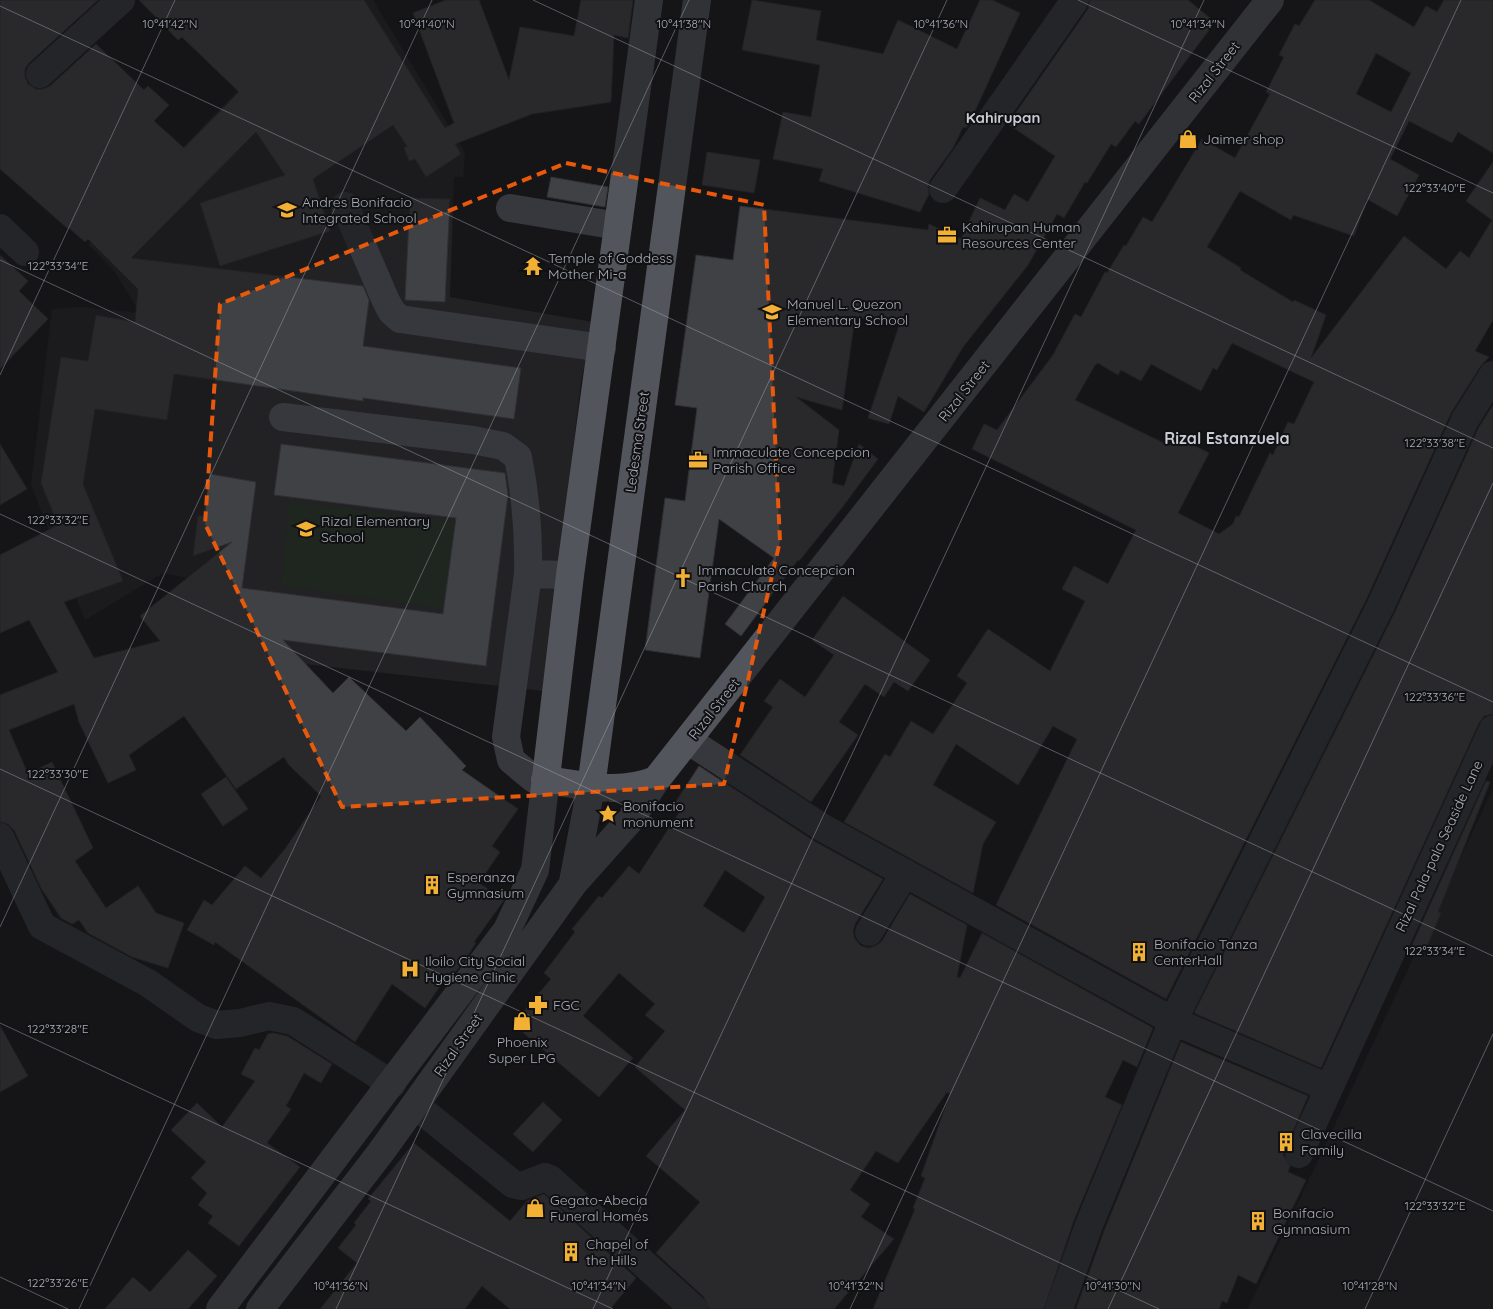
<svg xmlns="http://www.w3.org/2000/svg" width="1493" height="1309" font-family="Quicksand,sans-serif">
<rect width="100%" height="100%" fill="#161618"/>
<!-- built -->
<path fill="#222225" d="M290,0H373L465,153L463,177H454L450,297L593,322L581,382L544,691L252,658L197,580L163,573L85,620L31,485L52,309L81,307L140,313L115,272L88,244L310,17Z
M1493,789V1309H1248Z"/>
<!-- park -->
<path fill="#1e261f" d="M289,501L455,523L444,609L281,586Z"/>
<!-- building -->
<path fill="#404145" stroke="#303034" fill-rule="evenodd" d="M0,0H98L29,63L25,69V77L28,84L36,89H43L50,86L96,44L144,90L148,86L169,105L154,121L184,148L239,92L182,37L178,40L139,0H364L445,128L454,123L413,13L446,0H479L509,80L520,27L574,36L581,0H633L628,38L614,35L611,102L532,114L455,144L461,154L426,177L415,159L409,161L404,148L407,146L393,125L313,179L330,231L220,266L200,203L285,175L256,132L131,258L363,286L369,300L363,346L521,368L514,419L363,398V401L174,374L167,420L95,409L83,484L123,581L64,602L94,658L160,641L140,616L232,542L193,556L198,516H203L210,474L256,482L242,588L443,614L456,518L274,495L281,444L505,473L508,495L486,666L283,640L333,693L349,677L406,731L420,717L466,766L462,770L518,809L492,846L500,852L479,883L504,900L474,942L476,943L466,958L450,979L447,976L425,1008L392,984L355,1042L215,942L214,945L187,930L204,900L212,905L245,866L261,878L285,849L321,796L288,764L284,757L236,789L184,716L129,755L136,770L108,783L79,722L74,704L9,730L28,774L52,762L93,848L75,861L106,908L138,886L156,913L184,923L168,968L132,957L88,933L79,920L72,924L61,918L41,888L14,830L8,824L0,822V695L58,672L29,620L0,633V555L58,525L41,483L61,357L88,361L96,315L135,322L138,289L88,239L85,242L68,227L67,228L0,169Z
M752,0L821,11L816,40L883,54L898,20L957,49L980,0H992L1020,13L969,124L966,128L963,127L953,148L930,180L928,187L929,194L920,212L819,181L823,169L773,159L783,112L811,117L820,65L742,50Z
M1090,0H1188L1215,22L1139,124L1135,121L1116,147L1111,144L1087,183L1085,182L1064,218L1057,214L1028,265L963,347L924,412L898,396L889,424L868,418L900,323L855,317L842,410L796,397L839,430L832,483L844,486L859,444L878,459L841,509L799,561L798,560L741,636L725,624L774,558L719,519L700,658L645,650L665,498L685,501L697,408L675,405L696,255L733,260L740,206L928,230L929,224L961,239L980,198L1005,210L1014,194L1028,202L1055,156L1008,124L1088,9Z
M1315,0H1369L1414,27L1426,6L1437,12L1444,0H1493V153L1458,132L1452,143L1409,121L1390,159L1419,175L1397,216L1367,199L1354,236L1293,215L1291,220L1240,191L1207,247L1241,268L1240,270L1293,302L1294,300L1326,315L1311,358L1404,236L1446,269L1460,251L1469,258L1492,220L1466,201L1493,162V320L1475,351L1489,357L1480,367L1451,413L1367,598L1166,999L996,905L1077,739L1053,726L1018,785L956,744L933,785L996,822L983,844L973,893L844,822L885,754L890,757L911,721L933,734L967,683L957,676L988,629L1050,671L1085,601L1062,589L1074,566L1108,584L1136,530L972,449L984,424L997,430L1053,355L1075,314L1081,317L1105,272L1107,273L1124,245L1126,246L1143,217L1152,222L1202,139L1235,158L1270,94L1266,92L1284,57L1279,55L1295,24L1299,26ZM1376,53L1411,73L1391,112L1356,94ZM1232,343L1314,382L1294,424L1288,422L1273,455L1270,453L1239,517L1236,516L1233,524L1219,534L1178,513L1209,453L1175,436L1170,446L1075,400L1095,365L1098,363L1118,375L1121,370L1141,381L1151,364L1201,391L1213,368L1217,370Z
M707,152L760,160L754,193L702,185Z
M551,177L608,187L605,207L547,197Z
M410,198L450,199L445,302L405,300Z
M0,255L28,281L19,291L48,319L0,369Z
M1493,405V714L1484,716L1479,723L1321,1068L1194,1013L1395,612L1479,427Z
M0,444L27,489L0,505Z
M843,596L930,660L908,691L894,682L884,697L865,684L839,722L858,735L811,802L740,755L773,707L764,701L780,679L805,697L834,655L812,640Z
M699,766L814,841L883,879L855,924L853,931L855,939L861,946L869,948L877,945L882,941L910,894L967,925L957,977L960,978L982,933L1153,1028L1137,1067L1123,1060L1105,1097L1122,1105L1074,1220L1044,1309H873L915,1209L913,1208L925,1178L921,1176L950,1094L947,1092L898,1163L876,1151L850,1190L870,1204L861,1217L894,1239L834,1309H709L704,1297L656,1253L700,1202L646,1156L685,1110L635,1067L665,1031L645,1015L655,1004L619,973L583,1016L633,1058L599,1097L513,1024L551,979L544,973L575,932L572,929L599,896L602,898L629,866L639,874L680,811L673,806ZM725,870L765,897L744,933L703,906Z
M226,777L248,809L223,826L201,794Z
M1486,781L1490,782L1438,912L1441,913L1425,951L1412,945Z
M0,1026L28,1076L0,1092Z
M273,1033L287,1036L332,1064L321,1083L304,1073L286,1106L291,1109L267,1143L300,1167L239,1246L208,1223L213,1216L198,1205L207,1193L191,1178L206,1162L171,1130L197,1103L222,1127L255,1081L241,1074L255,1048L259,1050L268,1034Z
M1181,1042L1308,1096L1283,1155L1290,1166L1288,1172L1306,1180L1256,1284L1238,1275L1227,1303L1222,1301L1219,1309H1076L1104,1231Z
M543,1102L562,1120L533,1152L513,1134Z
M414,1143L510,1221L527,1201L544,1194L636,1278L610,1309H510L482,1286L465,1309H320L357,1263L338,1248L356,1225L354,1223L371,1201L368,1199Z
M188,1250L217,1276L188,1309H105L133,1277L150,1292Z"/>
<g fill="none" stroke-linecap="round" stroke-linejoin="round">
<!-- minor -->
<path stroke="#37383d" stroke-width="28" d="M40,74L121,0
M943,189L1075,0
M345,206L386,301L392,312L400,319L602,348
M510,208L618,226
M0,228L25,252
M283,417L473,440L503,446L518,457C526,497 529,533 528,574L570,575
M528,574L506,737L511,760L534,779L545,780
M689,741L823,828L1173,1021L1329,1088
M0,837L42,926L148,983L198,1018L217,1025L240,1023L269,1016L293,1021L392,1084
M869,932L905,873
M415,1105L513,1184L522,1186L545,1177L550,1179L694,1309
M1299,1154L1493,729
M1059,1309L1089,1225L1173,1021L1381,605L1465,420L1493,375"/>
<!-- major -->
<path stroke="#53555c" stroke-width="28" d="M545,780C583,785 619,795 656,780
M573,882L591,787L697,0
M220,1309L507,930L535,870L570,575L649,0
M260,1309L381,1152L573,884L631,819L656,780L1270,0"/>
</g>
<!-- marked area -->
<path d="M0 0H1493V1309H0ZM566,163L764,205L780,541L724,784L342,807L205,524L220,304Z" fill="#161618" fill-opacity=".55" fill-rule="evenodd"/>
<path fill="none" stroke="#e8590c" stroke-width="4" stroke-dasharray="10 6" stroke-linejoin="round" d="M566,163L764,205L780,541L724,784L342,807L205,524L220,304Z"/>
<!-- ticks -->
<path fill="none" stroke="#a8adb8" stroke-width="1" stroke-opacity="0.45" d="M533,0L1493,448M1078,0L1493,193M0,6L1493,702M0,260L1493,956M0,375L175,0M0,514L1493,1211M0,769L1159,1309M0,927L432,0M0,1023L613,1309M0,1277L68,1309M79,1309L689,0M336,1309L947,0M593,1309L1204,0M850,1309L1461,0M1108,1309L1493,483M1365,1309L1493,1034"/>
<!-- icons -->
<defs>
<g id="shop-bare" transform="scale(1.5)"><path d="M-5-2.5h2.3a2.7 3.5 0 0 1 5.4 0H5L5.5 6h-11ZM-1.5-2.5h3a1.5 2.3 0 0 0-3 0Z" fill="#f2b134" stroke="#111113" stroke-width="2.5" paint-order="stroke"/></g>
<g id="school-bare" transform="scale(1.5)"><path d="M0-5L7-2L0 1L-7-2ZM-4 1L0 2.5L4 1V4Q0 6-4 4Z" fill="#f2b134" stroke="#111113" stroke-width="2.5" paint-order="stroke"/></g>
<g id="office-bare" transform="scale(1.5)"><path d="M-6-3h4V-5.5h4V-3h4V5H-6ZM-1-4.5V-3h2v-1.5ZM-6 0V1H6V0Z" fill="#f2b134" stroke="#111113" stroke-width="2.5" paint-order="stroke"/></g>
<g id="temple-bare" transform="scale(1.5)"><path d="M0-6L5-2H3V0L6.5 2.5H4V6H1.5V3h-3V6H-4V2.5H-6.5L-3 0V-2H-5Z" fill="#f2b134" stroke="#111113" stroke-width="2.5" paint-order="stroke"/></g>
<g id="church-bare" transform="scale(1.5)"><path d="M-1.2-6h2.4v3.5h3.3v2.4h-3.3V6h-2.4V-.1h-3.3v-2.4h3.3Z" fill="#f2b134" stroke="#111113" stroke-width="2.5" paint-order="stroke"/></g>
<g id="sight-bare" transform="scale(1.5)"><path d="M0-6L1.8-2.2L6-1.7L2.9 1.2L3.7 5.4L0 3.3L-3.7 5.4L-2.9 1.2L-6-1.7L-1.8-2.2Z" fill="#f2b134" stroke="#111113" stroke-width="2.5" paint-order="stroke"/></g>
<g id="building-bare" transform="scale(1.5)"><path d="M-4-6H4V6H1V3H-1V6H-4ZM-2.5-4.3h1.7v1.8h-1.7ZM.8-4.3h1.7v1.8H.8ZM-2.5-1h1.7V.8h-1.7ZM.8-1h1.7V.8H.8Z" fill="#f2b134" stroke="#111113" stroke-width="2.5" paint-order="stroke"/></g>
<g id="hospital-bare" transform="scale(1.5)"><path d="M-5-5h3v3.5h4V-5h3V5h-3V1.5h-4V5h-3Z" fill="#f2b134" stroke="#111113" stroke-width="2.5" paint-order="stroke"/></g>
<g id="pharmacy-bare" transform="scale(1.5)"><path d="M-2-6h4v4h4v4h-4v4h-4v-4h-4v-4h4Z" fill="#f2b134" stroke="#111113" stroke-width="2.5" paint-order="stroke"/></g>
</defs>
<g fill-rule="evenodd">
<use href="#shop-bare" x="1188" y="139"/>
<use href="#school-bare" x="287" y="210"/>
<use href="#office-bare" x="947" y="235"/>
<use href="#temple-bare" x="533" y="266"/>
<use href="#school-bare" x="772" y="312"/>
<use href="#office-bare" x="698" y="460"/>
<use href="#school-bare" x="306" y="529"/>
<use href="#church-bare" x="683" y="578"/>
<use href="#sight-bare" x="608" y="814"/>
<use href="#building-bare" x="432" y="885"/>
<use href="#building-bare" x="1139" y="952"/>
<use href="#hospital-bare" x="410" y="969"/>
<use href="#pharmacy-bare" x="538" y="1005"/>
<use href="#shop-bare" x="522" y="1021"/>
<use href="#building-bare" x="1286" y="1142"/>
<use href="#shop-bare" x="535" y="1208"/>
<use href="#building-bare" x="1258" y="1221"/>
<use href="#building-bare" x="571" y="1252"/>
</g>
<g text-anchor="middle" stroke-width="4" stroke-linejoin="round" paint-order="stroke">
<!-- street labels -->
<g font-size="14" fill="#a8adb8" stroke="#111113">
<text transform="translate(1214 72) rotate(-52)" y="5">Rizal Street</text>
<text transform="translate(964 391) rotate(-52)" y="5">Rizal Street</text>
<text transform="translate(637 442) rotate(-82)" y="5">Ledesma Street</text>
<text transform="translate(714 709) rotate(-52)" y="5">Rizal Street</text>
<text transform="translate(1439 846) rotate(-65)" y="5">Rizal Pala-pala Seaside Lane</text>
<text transform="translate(458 1045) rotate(-55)" y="5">Rizal Street</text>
</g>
<!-- poi labels -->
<g font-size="14" fill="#a8adb8" stroke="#111113" text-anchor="start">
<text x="1203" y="144">Jaimer shop</text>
<text x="302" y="207">Andres Bonifacio<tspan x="302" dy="16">Integrated School</tspan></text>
<text x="962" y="232">Kahirupan Human<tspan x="962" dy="16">Resources Center</tspan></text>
<text x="548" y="263">Temple of Goddess<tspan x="548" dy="16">Mother Mi-a</tspan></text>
<text x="787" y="309">Manuel L. Quezon<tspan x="787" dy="16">Elementary School</tspan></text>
<text x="713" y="457">Immaculate Concepcion<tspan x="713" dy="16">Parish Office</tspan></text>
<text x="321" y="526">Rizal Elementary<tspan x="321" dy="16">School</tspan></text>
<text x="698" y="575">Immaculate Concepcion<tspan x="698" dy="16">Parish Church</tspan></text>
<text x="623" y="811">Bonifacio<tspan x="623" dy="16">monument</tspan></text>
<text x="447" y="882">Esperanza<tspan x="447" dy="16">Gymnasium</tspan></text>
<text x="1154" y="949">Bonifacio Tanza<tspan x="1154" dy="16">CenterHall</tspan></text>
<text x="425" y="966">Iloilo City Social<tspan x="425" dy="16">Hygiene Clinic</tspan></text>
<text x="553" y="1010">FGC</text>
<text x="522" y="1047" text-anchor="middle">Phoenix<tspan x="522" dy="16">Super LPG</tspan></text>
<text x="1301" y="1139">Clavecilla<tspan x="1301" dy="16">Family</tspan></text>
<text x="550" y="1205">Gegato-Abecia<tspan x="550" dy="16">Funeral Homes</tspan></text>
<text x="1273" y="1218">Bonifacio<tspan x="1273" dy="16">Gymnasium</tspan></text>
<text x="586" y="1249">Chapel of<tspan x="586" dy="16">the Hills</tspan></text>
</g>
<!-- neighbourhood labels -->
<g font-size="15" font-weight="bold" fill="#c9ccd4" stroke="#111113">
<text x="1003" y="123">Kahirupan</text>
</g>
<!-- quarter labels -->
<g font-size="16" font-weight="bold" fill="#c9ccd4" stroke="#111113">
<text x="1227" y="444">Rizal Estanzuela</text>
</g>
</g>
<g font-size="12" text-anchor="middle" fill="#a8adb8" stroke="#111113" stroke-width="4" stroke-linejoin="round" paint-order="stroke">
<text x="170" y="28">10°41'42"N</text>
<text x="427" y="28">10°41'40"N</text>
<text x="684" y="28">10°41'38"N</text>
<text x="941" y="28">10°41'36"N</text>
<text x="1198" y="28">10°41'34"N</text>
<text x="1435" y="192">122°33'40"E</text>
<text x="58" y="270">122°33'34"E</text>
<text x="1435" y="447">122°33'38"E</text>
<text x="58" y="524">122°33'32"E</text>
<text x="1435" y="701">122°33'36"E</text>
<text x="58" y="778">122°33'30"E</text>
<text x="1435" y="955">122°33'34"E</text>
<text x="58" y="1033">122°33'28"E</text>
<text x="1435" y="1210">122°33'32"E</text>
<text x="58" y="1287">122°33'26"E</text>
<text x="341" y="1290">10°41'36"N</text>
<text x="599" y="1290">10°41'34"N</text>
<text x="856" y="1290">10°41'32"N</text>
<text x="1113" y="1290">10°41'30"N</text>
<text x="1370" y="1290">10°41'28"N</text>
</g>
</svg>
